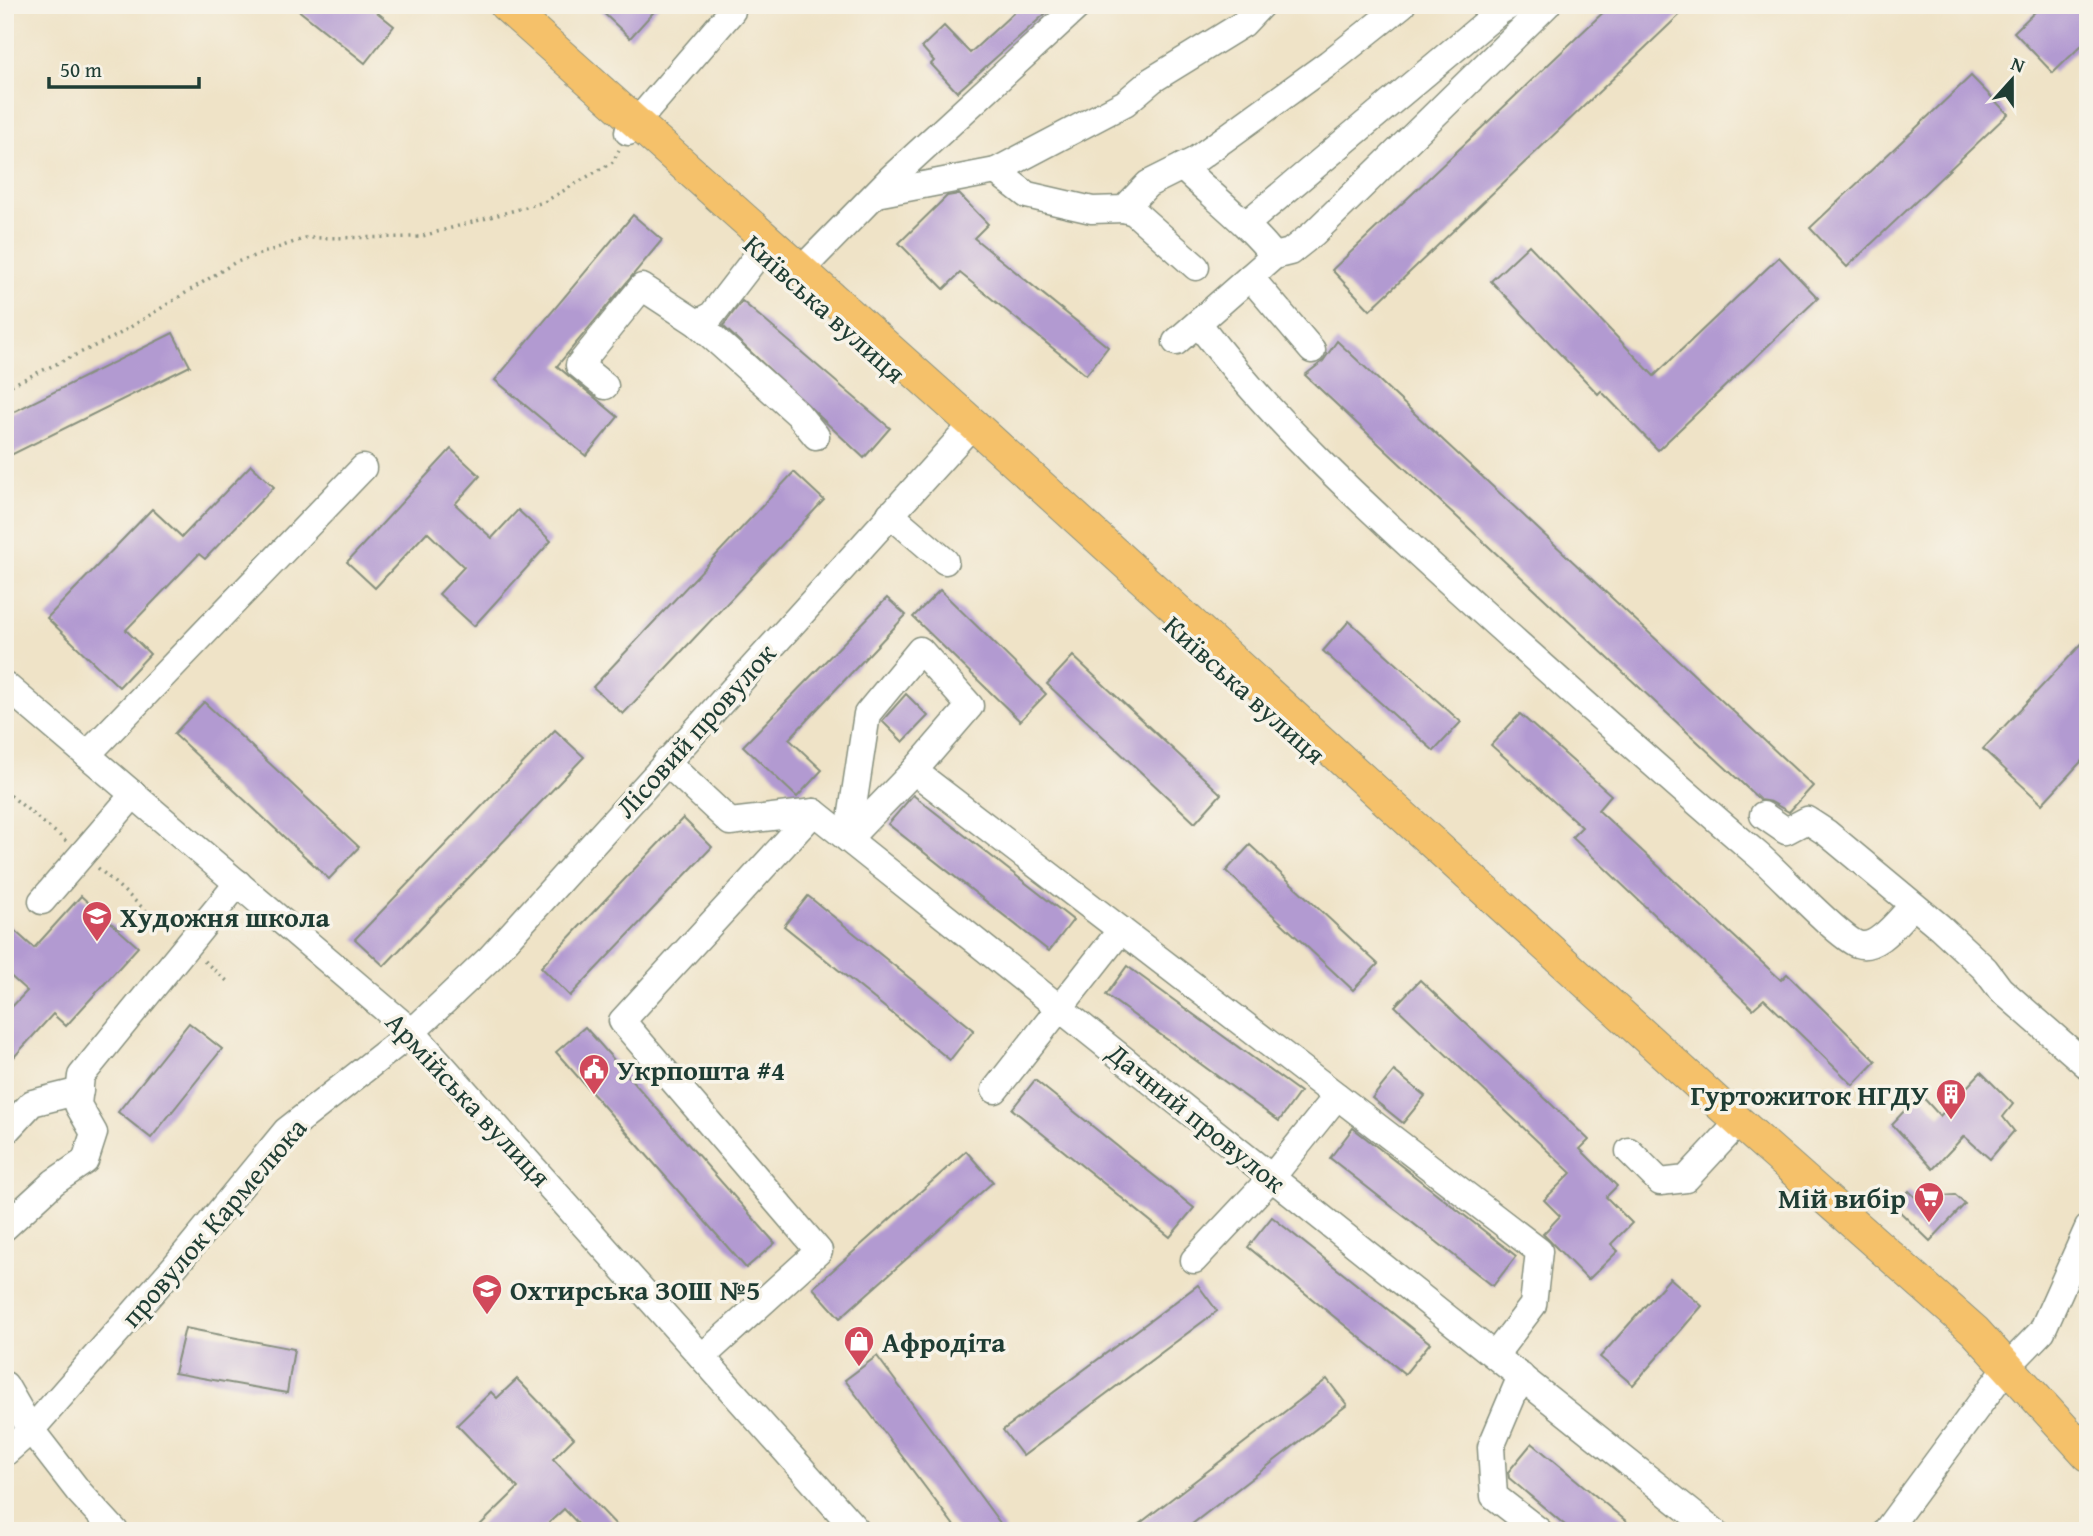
<svg xmlns="http://www.w3.org/2000/svg" width="2093" height="1536" font-family="'Gentium Book Plus',serif">
	<rect width="100%" height="100%" fill="#f7f3e8"/>
	<filter id="ink" filterUnits="userSpaceOnUse"><feTurbulence type="fractalNoise" baseFrequency=".0143" numOctaves="2"/><feDisplacementMap in="SourceGraphic" scale="14" xChannelSelector="R" yChannelSelector="G"/><feConvolveMatrix kernelMatrix="1 2 1 2 8 2 1 2 1" color-interpolation-filters="sRGB"/></filter>
	<filter id="wash" filterUnits="userSpaceOnUse"><feTurbulence type="fractalNoise" baseFrequency=".00686" numOctaves="4" result="noise"/><feDisplacementMap in="SourceGraphic" scale="28" xChannelSelector="R" yChannelSelector="G"/><feGaussianBlur stdDeviation="1.57" result="paint"/><feColorMatrix in="noise" values="0 0 0 0 0 0 0 0 0 0 0 0 0 0 0 0 0 1.4 0 .05"/><feComposite in="paint" operator="in"/></filter>
	<g filter="url(#wash)">
		<rect width="100%" height="100%" fill="#efe3c7"/>
		<g id="blocks">
			<!-- building -->
			<g fill="#b29ad1">
				<polygon points="292,5 368,5 394,26 365,63"/>
				<polygon points="595,5 660,5 630,38"/>
				<polygon points="1022,5 1055,5 957,92 931,64 934,61 922,47 944,26 970,53"/>
				<polygon points="1611,5 1690,5 1370,310 1332,270"/>
				<polygon points="2042,5 2088,5 2088,39 2053,73 2014,32"/>
				<polygon points="1971,76 2008,114 1847,267 1810,228"/>
				<polygon points="959,194 988,224 974,238 1108,347 1086,375 960,273 944,289 899,243 947,196"/>
				<polygon points="633,215 662,240 557,366 618,417 586,456 495,380"/>
				<polygon points="1529,245 1654,376 1779,257 1818,298 1658,450 1601,391 1598,394 1491,281"/>
				<polygon points="742,301 890,428 864,458 723,326"/>
				<polygon points="173,333 190,366 5,458 5,416"/>
				<polygon points="1337,341 1813,786 1789,812 1771,802 1760,800 1305,375 1323,361"/>
				<polygon points="451,449 480,476 455,504 472,520 492,538 518,510 551,541 474,626 439,594 464,567 427,532 375,588 347,562"/>
				<polygon points="251,465 274,487 205,559 199,554 126,630 150,654 119,687 47,618 152,509 182,537"/>
				<polygon points="794,472 824,500 623,714 593,687"/>
				<polygon points="940,590 1046,694 1020,721 913,617"/>
				<polygon points="887,598 906,615 789,739 822,770 797,797 743,746"/>
				<polygon points="1349,621 1461,722 1434,751 1323,651"/>
				<polygon points="2088,637 2088,754 2042,804 1983,749"/>
				<polygon points="1073,656 1221,794 1195,823 1047,684"/>
				<polygon points="906,694 928,716 903,742 882,721"/>
				<polygon points="204,702 359,847 329,879 174,734"/>
				<polygon points="1520,714 1611,795 1598,810 1781,980 1787,974 1876,1061 1853,1085 1764,999 1753,1009 1572,837 1582,827 1491,745"/>
				<polygon points="555,730 584,757 384,966 355,939"/>
				<polygon points="913,795 1073,920 1049,951 888,824"/>
				<polygon points="683,818 712,847 570,996 541,967"/>
				<polygon points="1250,845 1378,964 1353,990 1226,871"/>
				<polygon points="81,896 138,947 66,1026 53,1014 5,1067 5,1014 27,991 5,971 5,922 34,948"/>
				<polygon points="808,896 974,1030 950,1060 784,926"/>
				<polygon points="1127,966 1300,1092 1279,1121 1106,995"/>
				<polygon points="1420,980 1589,1140 1580,1149 1617,1186 1606,1197 1632,1223 1611,1244 1618,1251 1588,1280 1543,1234 1560,1216 1544,1200 1571,1173 1395,1006"/>
				<polygon points="189,1023 222,1049 151,1138 118,1112"/>
				<polygon points="585,1027 775,1243 746,1268 556,1052"/>
				<polygon points="1394,1071 1425,1096 1403,1123 1372,1098"/>
				<polygon points="1981,1072 2013,1104 2003,1117 2014,1131 1990,1159 1964,1136 1933,1169 1892,1124 1920,1094 1940,1116"/>
				<polygon points="1035,1080 1194,1208 1170,1237 1012,1109"/>
				<polygon points="1353,1128 1516,1256 1493,1286 1330,1158"/>
				<polygon points="966,1151 993,1182 840,1318 813,1288"/>
				<polygon points="1909,1191 1916,1198 1955,1195 1965,1204 1930,1241 1895,1207"/>
				<polygon points="1272,1217 1430,1343 1405,1374 1248,1247"/>
				<polygon points="1670,1278 1702,1306 1633,1385 1600,1357"/>
				<polygon points="1198,1285 1217,1311 1023,1456 1003,1430"/>
				<polygon points="185,1328 294,1349 287,1393 174,1373"/>
				<polygon points="877,1356 1006,1531 958,1531 845,1380"/>
				<polygon points="517,1379 574,1438 553,1459 622,1531 585,1531 564,1509 540,1531 474,1531 518,1488 457,1425 491,1392 497,1398"/>
				<polygon points="1327,1379 1347,1405 1183,1531 1130,1531"/>
				<polygon points="1532,1443 1638,1531 1572,1531 1509,1478 1508,1472"/>
			</g>
		</g>
	</g>
	<g filter="url(#ink)">
		<use href="#blocks" fill-opacity="0" stroke="#87907e" stroke-width="2"/>
		<g fill="none" stroke-linecap="round" stroke-linejoin="round">
			<!-- minor casing -->
			<g stroke="#87907e" stroke-width="29">
				<g id="minor">
					<polyline points="628,132 732,11 728,5"/>
					<polyline points="996,171 1027,195 1092,210 1124,209 1148,184 1194,161 1329,63 1402,5"/>
					<polyline points="876,194 996,171 1125,103 1152,80 1243,24 1261,5"/>
					<polyline points="1124,209 1134,212 1196,267"/>
					<polyline points="1246,224 1500,11 1511,5"/>
					<polyline points="1274,256 1290,252 1314,233 1547,5"/>
					<polyline points="801,270 891,178 1079,5"/>
					<polyline points="1250,277 1312,350"/>
					<polyline points="697,323 798,414 816,436"/>
					<path d="M1198 323C1277 428 1379 518 1476 606 1570 690 1663 774 1758 855 1780 874 1837 936 1857 944 1876 951 1896 923 1908 911"/>
					<path d="M1176 342 1274 256C1248 223 1213 197 1182 167"/>
					<polyline points="605,386 579,365 642,287 697,323 711,316 761,251"/>
					<polyline points="890,514 945,561"/>
					<polyline points="5,685 412,1032 857,1531"/>
					<polyline points="87,755 363,468"/>
					<polyline points="666,762 730,822 814,812 1714,1531"/>
					<polyline points="1763,815 1786,831 1807,820 1827,833 1940,927 1985,969 2000,989 2088,1066"/>
					<polyline points="848,839 914,771 1539,1251 1533,1305 1495,1355"/>
					<polyline points="848,839 867,714 920,650 970,706 914,771"/>
					<polyline points="42,901 134,794"/>
					<polyline points="995,1090 1121,930"/>
					<polyline points="5,1132 32,1103 80,1091"/>
					<polyline points="1629,1151 1660,1182 1686,1179 1739,1122"/>
					<polyline points="5,1227 54,1182 85,1161 94,1133 78,1105 81,1076 238,883"/>
					<polyline points="1194,1260 1272,1177 1337,1096"/>
					<polyline points="702,1357 819,1251 622,1021 814,812"/>
					<polyline points="1521,1376 1491,1447 1494,1496 1539,1531"/>
					<polyline points="5,1385 31,1430 79,1492 115,1531"/>
					<polyline points="5,1453 31,1430 175,1266 286,1131 412,1032 490,958 973,424"/>
					<polyline points="1886,1531 2007,1367 2042,1331 2088,1228"/>
				</g>
			</g>
			<!-- major casing -->
			<g stroke="#87907e" stroke-width="34">
				<polyline id="major" points="505,5 973,424 1739,1122 1975,1331 2088,1455"/>
			</g>
			<!-- path -->
			<g stroke="#87907e" stroke-width="3.5" stroke-dasharray="2 5" stroke-linecap="butt">
				<polyline points="5,388 116,336 234,263 306,238 419,237 544,202 613,162 619,150"/>
				<polyline points="5,791 66,841"/>
				<polyline points="98,868 171,933"/>
				<polyline points="204,961 227,981"/>
			</g>
			<!-- minor -->
			<use href="#minor" stroke="#fff" stroke-width="26"/>
			<!-- major -->
			<use href="#major" stroke="#f5c16b" stroke-width="32"/>
		</g>
	</g>
	<!-- icons -->
	<defs>
		<g id="school-pin" transform="scale(1.575)"><path d="M0 17L-7.5 6A9.5 9.5 0 1 1 7.5 6Z" fill="#d1495b" stroke="#f7f3e8"/><path d="M0-5L7-2L0 1L-7-2ZM-4 1L0 2.5L4 1V4Q0 6-4 4Z" fill="#fff"/></g>
		<g id="civic-pin" transform="scale(1.575)"><path d="M0 17L-7.5 6A9.5 9.5 0 1 1 7.5 6Z" fill="#d1495b" stroke="#f7f3e8"/><path d="M-.6-6.5H3V-4.5H.6V-3L4-1V1h2V6H-6V1h2V-1L-.6-3ZM-1.2 2.5V6h2.4V2.5Z" fill="#fff"/></g>
		<g id="building-pin" transform="scale(1.575)"><path d="M0 17L-7.5 6A9.5 9.5 0 1 1 7.5 6Z" fill="#d1495b" stroke="#f7f3e8"/><path d="M-4-6H4V6H1V3H-1V6H-4ZM-2.5-4.3h1.7v1.8h-1.7ZM.8-4.3h1.7v1.8H.8ZM-2.5-1h1.7V.8h-1.7ZM.8-1h1.7V.8H.8Z" fill="#fff"/></g>
		<g id="supermarket-pin" transform="scale(1.575)"><path d="M0 17L-7.5 6A9.5 9.5 0 1 1 7.5 6Z" fill="#d1495b" stroke="#f7f3e8"/><path d="M-6-5.5h2.5l.6 2H6L4.5 2H-2.5L-4.4-4H-6ZM-1.5 3.2a1.3 1.3 0 1 0 .1 0ZM3 3.2a1.3 1.3 0 1 0 .1 0Z" fill="#fff"/></g>
		<g id="shop-pin" transform="scale(1.575)"><path d="M0 17L-7.5 6A9.5 9.5 0 1 1 7.5 6Z" fill="#d1495b" stroke="#f7f3e8"/><path d="M-5-2.5h2.3a2.7 3.5 0 0 1 5.4 0H5L5.5 6h-11ZM-1.5-2.5h3a1.5 2.3 0 0 0-3 0Z" fill="#fff"/></g>
	</defs>
	<g fill-rule="evenodd">
		<use href="#school-pin" x="97" y="916"/>
		<use href="#civic-pin" x="594" y="1069"/>
		<use href="#building-pin" x="1951" y="1094"/>
		<use href="#supermarket-pin" x="1929" y="1197"/>
		<use href="#school-pin" x="487" y="1289"/>
		<use href="#shop-pin" x="859" y="1341"/>
	</g>
	<g text-anchor="middle" dominant-baseline="central" stroke-width="7" stroke-linejoin="round" paint-order="stroke">
		<!-- street labels -->
		<g font-size="28" fill="#1f3d34" stroke="#f7f3e8">
			<text transform="translate(825 308) rotate(42)">Київська вулиця</text>
			<text transform="translate(1245 689) rotate(42)">Київська вулиця</text>
			<text transform="translate(695 730) rotate(-48)">Лісовий провулок</text>
			<text transform="translate(469 1099) rotate(47)">Армійська вулиця</text>
			<text transform="translate(1197 1117) rotate(39)">Дачний провулок</text>
			<text transform="translate(213 1222) rotate(-49)">провулок Кармелюка</text>
		</g>
		<!-- poi labels -->
		<g font-size="28" font-weight="bold" fill="#1f3d34" stroke="#f7f3e8" text-anchor="start">
			<text x="120" y="916">Художня школа</text>
			<text x="617" y="1069">Укрпошта #4</text>
			<text x="1928" y="1094" text-anchor="end">Гуртожиток НГДУ</text>
			<text x="1906" y="1197" text-anchor="end">Мій вибір</text>
			<text x="510" y="1289">Охтирська ЗОШ №5</text>
			<text x="882" y="1341">Афродіта</text>
		</g>
	</g>
	<!-- margin -->
	<rect width="2093" height="1536" fill="none" stroke="#f7f3e8" stroke-width="28"/>
	<!-- north arrow -->
	<g transform="translate(2012 80) rotate(21)" stroke="#f7f3e8" stroke-width="5" paint-order="stroke">
	<path d="M0-5L12 26L0 18L-12 26Z" fill="#1f3d34"/>
	<text y="-10" font-size="19" font-weight="bold" text-anchor="middle" fill="#1f3d34">N</text>
	</g>
	<!-- scale -->
	<path d="M49 77v10h150v-10" fill="none" stroke="#1f3d34" stroke-width="3.5"/>
	<text x="60" y="77" font-size="21" fill="#1f3d34" stroke="#f7f3e8" stroke-width="5" paint-order="stroke">50 m</text>
</svg>
